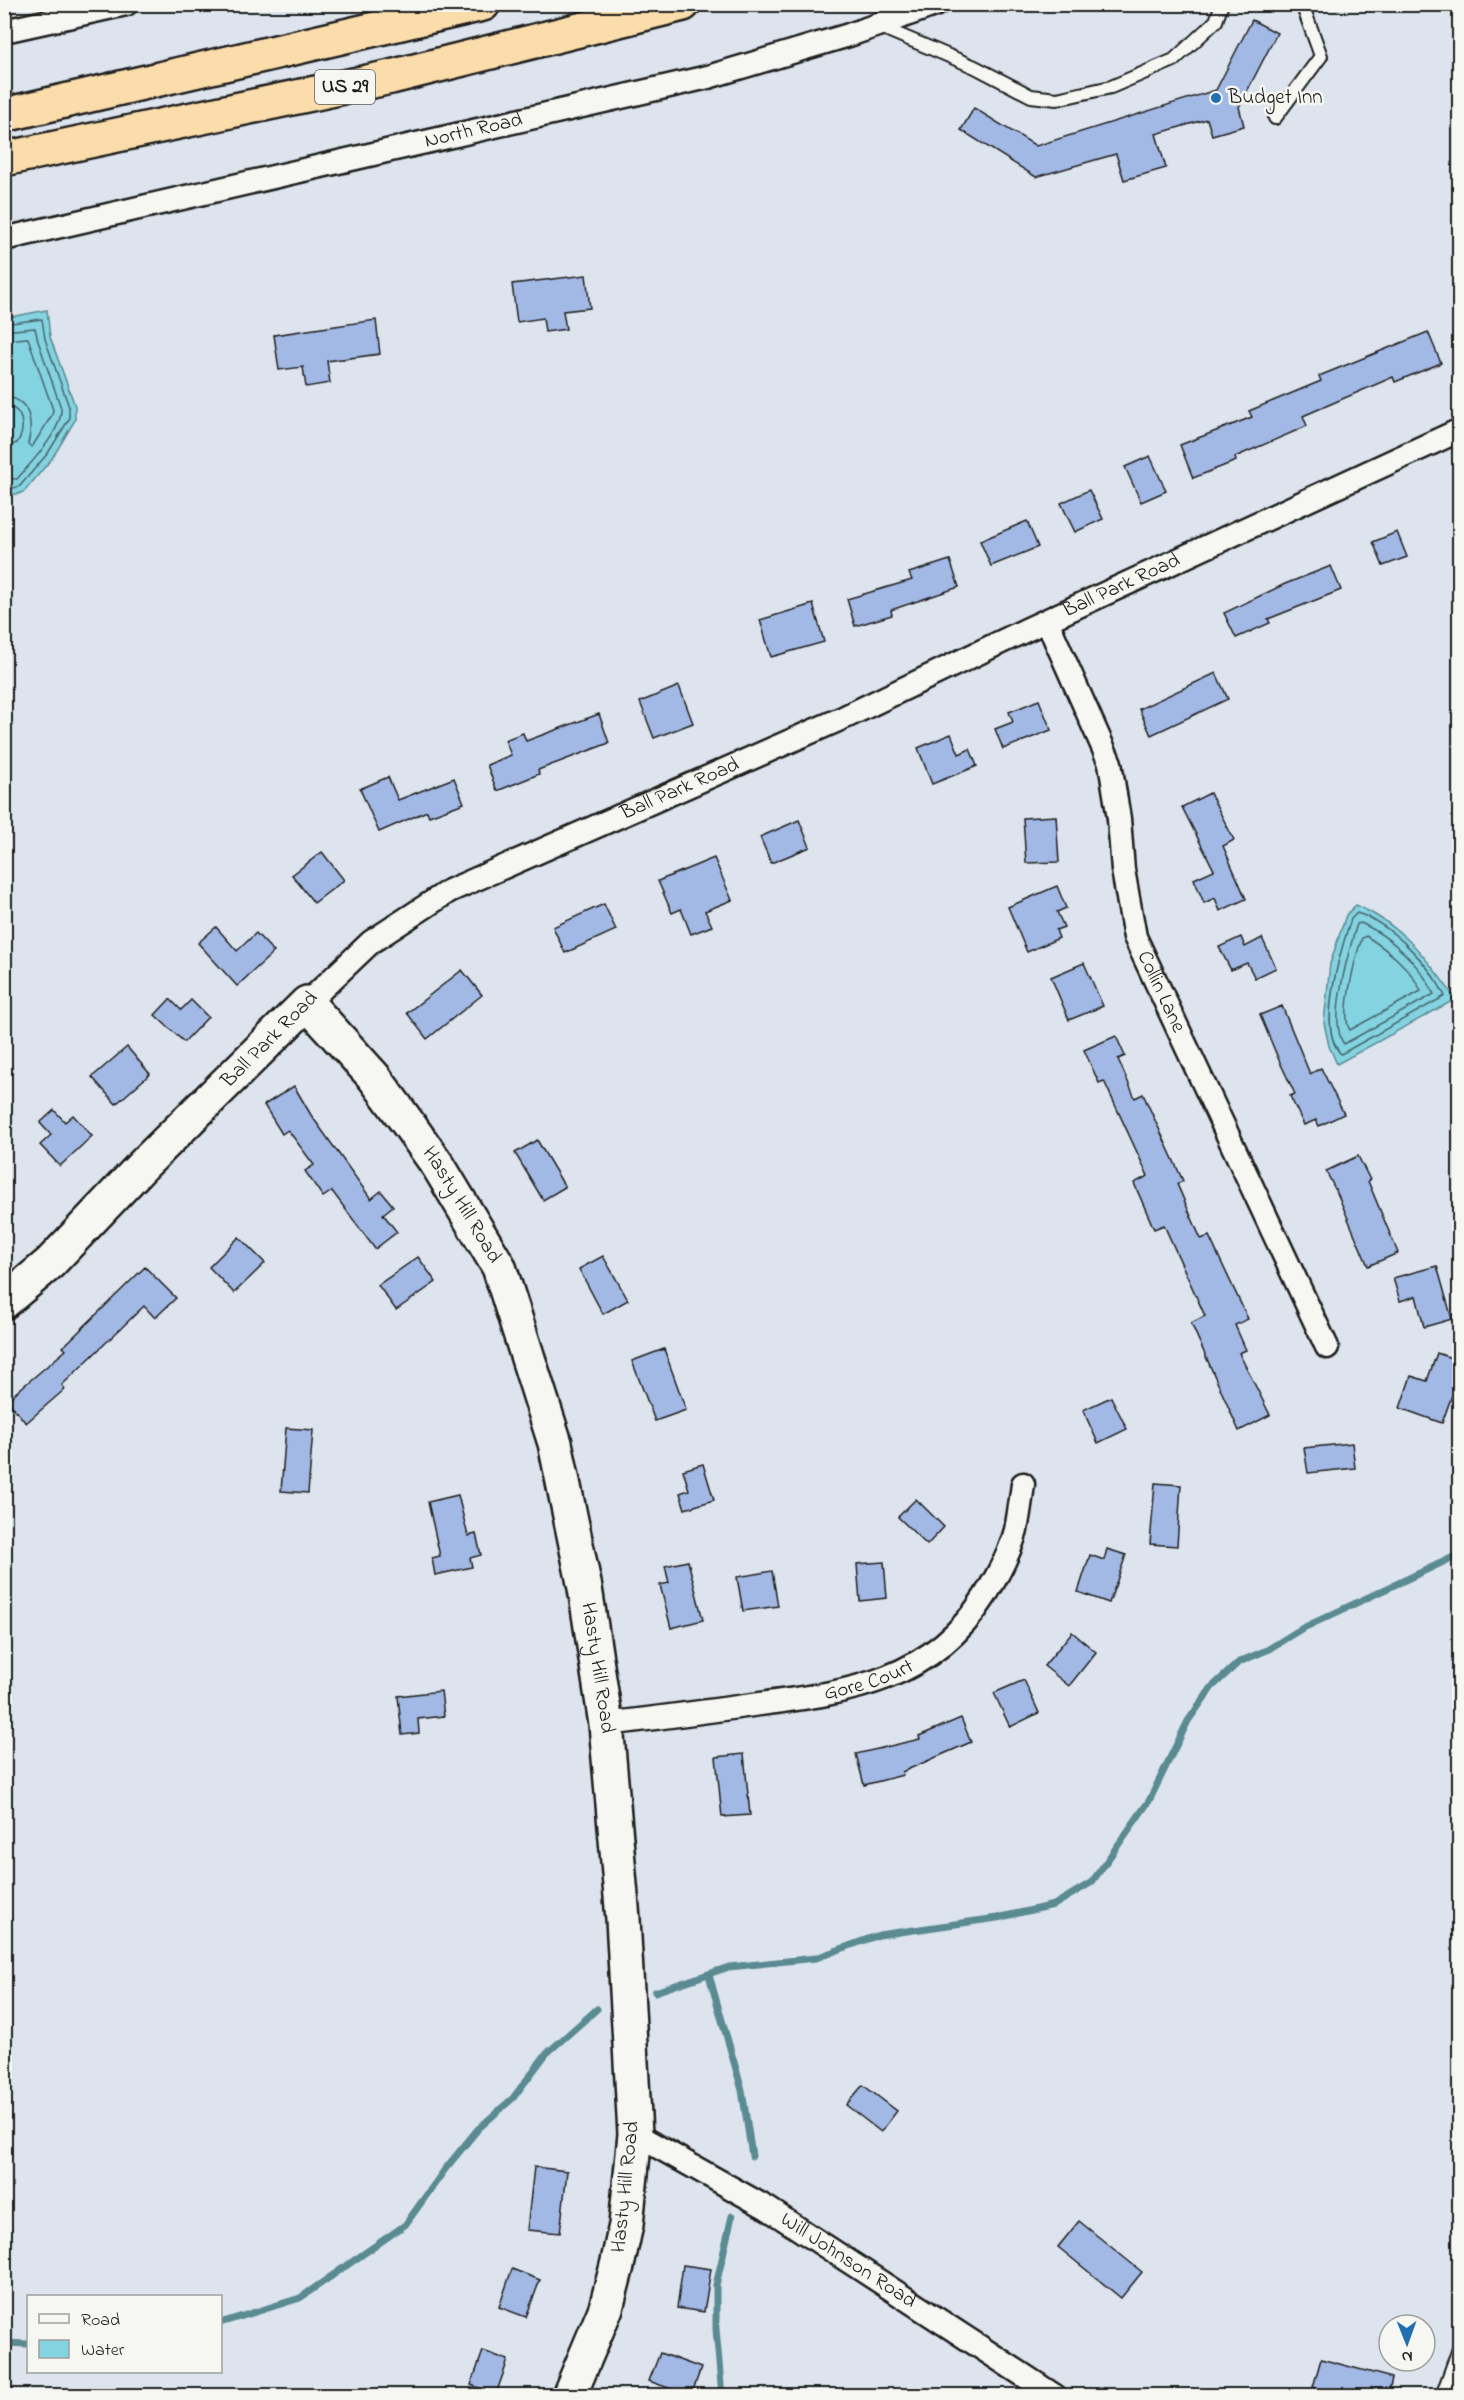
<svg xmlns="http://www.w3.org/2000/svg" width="1464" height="2400" font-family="'Indie Flower',sans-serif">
	<rect width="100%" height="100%" fill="#dde4ee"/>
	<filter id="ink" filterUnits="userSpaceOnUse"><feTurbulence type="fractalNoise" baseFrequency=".0167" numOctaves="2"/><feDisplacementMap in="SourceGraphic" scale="12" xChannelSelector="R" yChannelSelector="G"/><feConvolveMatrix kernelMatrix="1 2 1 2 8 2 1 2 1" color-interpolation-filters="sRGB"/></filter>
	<g filter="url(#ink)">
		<!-- water -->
		<g fill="#84d3e1" stroke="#5a8a92" stroke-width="1.5">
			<polygon points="47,310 50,337 75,406 75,420 53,457 25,491 19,494 8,494 4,488 5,446 9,429 4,397 5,318"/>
			<path d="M1356 905C1405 927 1425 957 1456 999L1337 1064 1329 1046 1324 1023 1330 964 1346 915Z"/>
		</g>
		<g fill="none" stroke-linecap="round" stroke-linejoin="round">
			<!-- shore -->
			<g stroke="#46656b" stroke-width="1.5">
				<polyline points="4,324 42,319 45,339 69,407 69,419 48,453 20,486 13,488 4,486"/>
				<path d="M4 331 35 328 38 341 61 408C63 430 31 463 17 479L4 478"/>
				<path d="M4 340 28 338 53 410 52 415 32 447 28 444C33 424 31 398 4 397"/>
				<path d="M4 406C24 407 26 430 17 443L4 448"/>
				<path d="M1357 913C1392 924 1429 964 1445 996L1341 1054C1316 1029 1341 949 1351 919Z"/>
				<path d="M1361 923C1390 936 1421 965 1434 994L1344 1044C1327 1022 1349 950 1357 924Z"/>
				<path d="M1366 936C1388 950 1410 967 1421 991L1350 1030C1340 1016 1356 955 1362 938Z"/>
			</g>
			<!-- stream -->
			<g stroke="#5a8a92" stroke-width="7">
				<polyline points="709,1975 742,2090 752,2156"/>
				<polyline points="655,1992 729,1967 816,1958 879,1935 997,1918 1054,1905 1092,1882 1149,1801 1188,1721 1212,1687 1239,1662 1267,1650 1301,1629 1460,1554"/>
				<polyline points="220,2323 300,2298 405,2225 446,2168 478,2129 513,2098 546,2054 597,2009"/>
				<polyline points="4,2343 28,2344"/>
				<polyline points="722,2396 716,2329 716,2285 732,2216"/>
			</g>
		</g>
		<!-- building -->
		<g fill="#a2b9e6" stroke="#1c1c1c" stroke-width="1.5">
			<polygon points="1252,20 1277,33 1239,107 1244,126 1212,135 1207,119 1156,134 1166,168 1124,180 1116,154 1036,177 961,130 974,108 1036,146 1216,90"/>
			<polygon points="586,275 590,308 563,311 566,329 545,332 543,318 517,322 512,284"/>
			<polygon points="376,320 380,354 327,361 330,383 306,387 303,367 279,370 274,335"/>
			<polygon points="1428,332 1441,363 1395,382 1393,377 1303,416 1307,426 1235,457 1236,461 1193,478 1180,445 1252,417 1249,411 1321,381 1319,376"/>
			<polygon points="1150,456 1166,491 1141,502 1125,467"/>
			<polygon points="1089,490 1103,519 1075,532 1061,503"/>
			<polygon points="1027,521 1038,547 991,566 980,541"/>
			<polygon points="1397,532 1407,557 1383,566 1373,542"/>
			<polygon points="950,560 959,587 891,610 892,615 855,626 847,599 912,580 909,573"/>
			<polygon points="1331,566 1341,590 1268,619 1270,623 1236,638 1224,613 1285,584"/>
			<polygon points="813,604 824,642 771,657 760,620"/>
			<polygon points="1216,673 1228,699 1151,735 1139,709"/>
			<polygon points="679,686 693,723 654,738 640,702"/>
			<polygon points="1039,700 1051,730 1003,749 995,729 1013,722 1009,712"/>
			<polygon points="599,714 609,743 538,770 539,774 497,791 487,765 511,755 505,740 523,733 526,741"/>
			<polygon points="951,734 959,754 970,749 977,766 932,784 918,748"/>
			<polygon points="388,777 398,800 454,778 464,803 429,816 427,811 379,832 360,789"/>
			<polygon points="1210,793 1234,840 1223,846 1246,899 1220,911 1215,898 1204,903 1194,879 1214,870 1182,807"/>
			<polygon points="1056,816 1059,862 1026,863 1023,818"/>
			<polygon points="799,820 810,847 771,863 760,837"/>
			<polygon points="322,852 344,880 314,903 292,875"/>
			<polygon points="714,858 732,900 705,911 712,926 691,934 681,909 672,913 658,881"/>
			<polygon points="1057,886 1066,908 1057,912 1064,927 1056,930 1059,938 1027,952 1008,907"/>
			<polygon points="604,904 616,930 565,953 553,927"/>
			<polygon points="216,927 237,951 256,933 274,952 237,986 198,943"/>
			<polygon points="1241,937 1245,947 1262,938 1276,968 1255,978 1247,963 1231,970 1219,947"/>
			<polygon points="1084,963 1103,1006 1069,1020 1051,977"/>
			<polygon points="462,970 482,995 427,1039 407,1013"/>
			<polygon points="170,999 181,1010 191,1000 208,1017 184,1042 155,1015"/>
			<polygon points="1282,1006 1310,1074 1321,1068 1344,1114 1319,1126 1316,1120 1304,1125 1290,1096 1295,1094 1278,1058 1260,1015"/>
			<polygon points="1116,1036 1125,1056 1118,1059 1135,1098 1143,1094 1183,1181 1177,1184 1201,1239 1209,1236 1248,1319 1235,1325 1246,1350 1239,1353 1270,1415 1239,1431 1191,1323 1205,1316 1164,1225 1154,1229 1134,1183 1148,1176 1104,1081 1099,1083 1084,1050"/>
			<polygon points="127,1047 150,1074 116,1104 92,1077"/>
			<polygon points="294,1086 311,1115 371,1199 381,1191 393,1206 383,1214 397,1232 375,1249 332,1191 323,1197 305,1171 314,1165 288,1130 282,1134 264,1105"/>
			<polygon points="54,1110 65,1122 73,1115 92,1136 60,1166 40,1145 51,1135 40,1123"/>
			<polygon points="537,1140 565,1187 543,1200 515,1153"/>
			<polygon points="1358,1156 1370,1180 1368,1181 1398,1253 1368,1266 1338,1195 1326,1171"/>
			<polygon points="239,1237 265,1263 234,1293 209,1267"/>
			<polygon points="603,1256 628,1300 603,1314 579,1269"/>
			<polygon points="418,1257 436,1282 396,1310 378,1285"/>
			<polygon points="1437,1266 1452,1319 1424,1327 1416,1296 1400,1301 1393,1278"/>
			<polygon points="145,1267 176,1298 155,1318 144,1306 62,1385 65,1389 26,1423 7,1400 66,1350 63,1347"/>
			<polygon points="664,1349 686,1410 655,1421 632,1361"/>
			<polygon points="1437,1353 1460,1361 1460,1373 1442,1423 1400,1408 1411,1376 1427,1381"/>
			<polygon points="1111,1397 1127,1429 1098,1443 1083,1410"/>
			<polygon points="286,1428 313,1430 308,1493 281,1491"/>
			<polygon points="1352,1443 1355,1468 1308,1473 1304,1448"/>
			<polygon points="703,1464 714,1500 685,1509 680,1493 689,1490 683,1470"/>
			<polygon points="1155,1483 1181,1485 1177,1546 1150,1544"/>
			<polygon points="458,1495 468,1536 476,1534 481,1555 470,1558 472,1567 435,1575 432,1558 440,1556 428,1502"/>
			<polygon points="916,1499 944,1527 927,1545 898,1517"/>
			<polygon points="1107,1549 1126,1555 1109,1603 1078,1592 1090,1555 1104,1560"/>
			<polygon points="688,1561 703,1620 671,1628 660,1585 669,1583 665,1566"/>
			<polygon points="884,1562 887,1598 860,1601 857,1564"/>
			<polygon points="772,1571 778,1606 743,1611 737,1577"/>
			<polygon points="1072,1632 1096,1652 1069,1686 1044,1666"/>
			<polygon points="1024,1680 1039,1713 1010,1727 994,1693"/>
			<polygon points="441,1691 444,1716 418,1719 419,1733 402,1735 398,1696"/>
			<polygon points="961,1718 971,1742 902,1772 903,1775 864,1785 856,1754 920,1739 919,1736"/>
			<polygon points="744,1754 750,1815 722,1817 716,1757"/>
			<polygon points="863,2085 897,2111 881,2132 846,2105"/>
			<polygon points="534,2167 567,2171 560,2233 527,2230"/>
			<polygon points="1079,2221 1142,2272 1121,2298 1058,2247"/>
			<polygon points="683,2265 711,2269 704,2312 677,2308"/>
			<polygon points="512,2269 540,2280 526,2317 499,2307"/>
			<polygon points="483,2351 508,2360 496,2394 471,2385"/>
			<polygon points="660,2353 701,2368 691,2396 649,2381"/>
			<polygon points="1321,2359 1392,2378 1388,2396 1345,2396 1313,2387"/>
		</g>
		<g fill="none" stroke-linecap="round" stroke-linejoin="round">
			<!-- lane casing -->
			<g stroke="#1c1c1c" stroke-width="16">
				<g id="lane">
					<polyline points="878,26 975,67 1031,96 1057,99 1111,87 1174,60 1216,21 1222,4"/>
					<polyline points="1275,118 1321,56 1302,4"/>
					<polyline points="1442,2396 1460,2346"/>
				</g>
			</g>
			<!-- street casing -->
			<g stroke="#1c1c1c" stroke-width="27">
				<g id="street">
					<polyline points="4,31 126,4"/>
					<path id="s1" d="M4 239 708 77 849 35 937 4"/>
					<path id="s2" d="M1047 621 1110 763 1119 819 1123 870 1135 937 1327 1347"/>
					<path id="s3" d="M307 1003 371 942 449 891 845 717 1026 630 1460 430"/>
					<path id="s4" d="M606 1724C658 1718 709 1711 760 1704 852 1692 932 1680 985 1596 998 1575 1010 1553 1016 1530 1019 1515 1021 1499 1023 1484"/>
					<path id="s5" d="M635 2134 767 2208 1055 2396"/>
				</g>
			</g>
			<!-- secondary casing -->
			<g stroke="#1c1c1c" stroke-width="38">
				<g id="secondary">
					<path id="s6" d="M4 1302 50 1263 142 1166 307 1003 374 1077 407 1122 439 1167 499 1267 555 1443 585 1588 606 1724 623 1919 635 2134 626 2225 617 2266 606 2308 569 2396"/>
				</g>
			</g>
			<!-- highway casing -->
			<g stroke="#1c1c1c" stroke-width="38">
				<g id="highway">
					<polyline points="4,115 483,4"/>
					<polyline points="4,159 391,77 683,4"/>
				</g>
			</g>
			<!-- lane -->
			<use href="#lane" stroke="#f6f6f2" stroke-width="12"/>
			<!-- street -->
			<use href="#street" stroke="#f6f6f2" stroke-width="22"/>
			<!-- secondary -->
			<use href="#secondary" stroke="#f6f6f2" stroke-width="33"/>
			<!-- highway -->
			<use href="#highway" stroke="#fbddab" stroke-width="33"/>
		</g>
	</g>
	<!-- markers -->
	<circle fill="#1f6fb2" stroke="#f6f6f2" stroke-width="2" cx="1216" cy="98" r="6"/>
	<g text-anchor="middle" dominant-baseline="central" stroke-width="5" stroke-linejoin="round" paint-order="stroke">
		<!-- shield labels -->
		<rect fill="#f6f6f2" stroke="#5d5d5c" stroke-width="1.5" x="315" y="70" width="60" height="34" rx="4.5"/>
		<g font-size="20" font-weight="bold" fill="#1c1c1c">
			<text x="345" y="87">US 29</text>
		</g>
		<!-- poi labels -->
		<g font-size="21" fill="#1c1c1c" stroke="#f6f6f2" text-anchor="start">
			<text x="1228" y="98">Budget Inn</text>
		</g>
		<!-- street labels -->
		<g font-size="21" fill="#1c1c1c" stroke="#f6f6f2">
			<text stroke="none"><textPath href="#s1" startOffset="482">North Road</textPath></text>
			<text stroke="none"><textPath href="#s3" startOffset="920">Ball Park Road</textPath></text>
			<text stroke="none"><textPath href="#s3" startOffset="434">Ball Park Road</textPath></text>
			<text stroke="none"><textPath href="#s2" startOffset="392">Collin Lane</textPath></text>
			<text transform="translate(270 1040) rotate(-45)">Ball Park Road</text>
			<text stroke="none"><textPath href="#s6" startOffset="681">Hasty Hill Road</textPath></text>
			<text stroke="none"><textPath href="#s6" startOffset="1167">Hasty Hill Road</textPath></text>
			<text stroke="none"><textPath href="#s4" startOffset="267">Gore Court</textPath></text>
			<text transform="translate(626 2187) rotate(-84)">Hasty Hill Road</text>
			<text stroke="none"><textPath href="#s5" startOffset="248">Will Johnson Road</textPath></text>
		</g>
	</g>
	<!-- margin -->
	<rect width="1464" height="2400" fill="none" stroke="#f6f6f2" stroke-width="24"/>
	<rect x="12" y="12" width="1440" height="2376" fill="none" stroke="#1c1c1c" stroke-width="2" filter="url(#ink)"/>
	<!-- legend -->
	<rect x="27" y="2295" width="195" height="78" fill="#f6f6f2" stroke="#9f9f9c" stroke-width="1.5"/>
	<rect x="39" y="2314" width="30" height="9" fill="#f6f6f2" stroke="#9f9f9c" stroke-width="1.5"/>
	<text x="81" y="2325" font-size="18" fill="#1c1c1c">Road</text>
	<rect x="39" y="2340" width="30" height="18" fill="#84d3e1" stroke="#9f9f9c" stroke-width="1.5"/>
	<text x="81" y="2355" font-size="18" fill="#1c1c1c">Water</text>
	<!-- north arrow -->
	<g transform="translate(1407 2343) rotate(179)"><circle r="28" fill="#f6f6f2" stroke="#9f9f9c" stroke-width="1.5"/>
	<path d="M0-4.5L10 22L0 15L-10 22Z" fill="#1f6fb2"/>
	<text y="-9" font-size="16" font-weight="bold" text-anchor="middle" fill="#1c1c1c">N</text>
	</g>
</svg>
